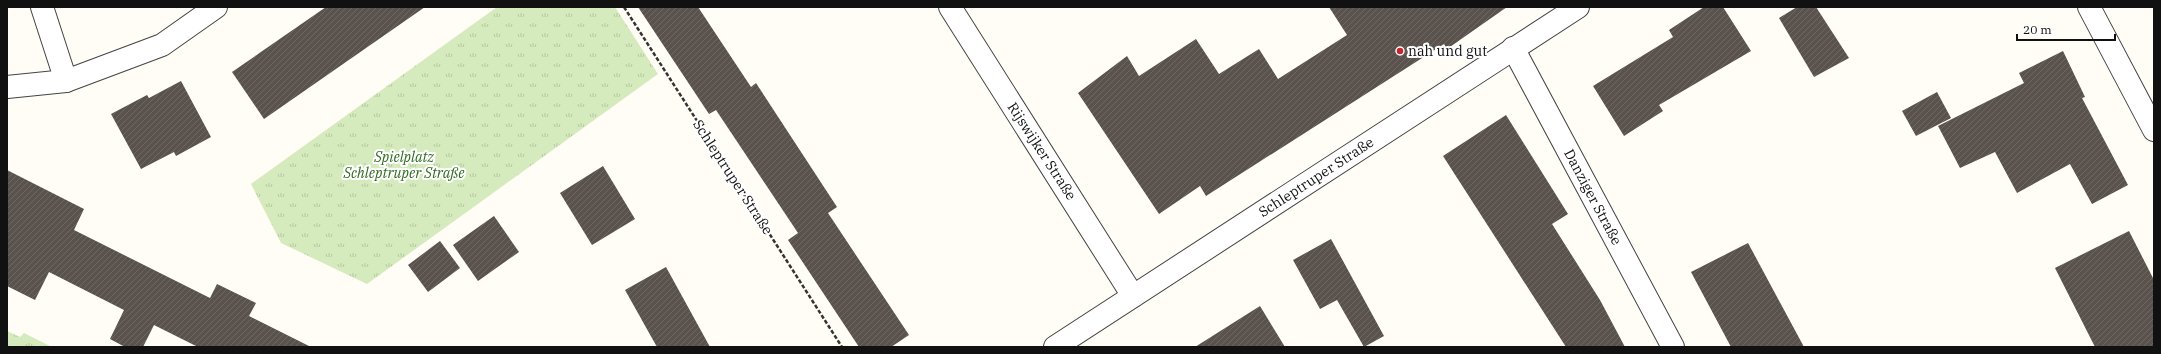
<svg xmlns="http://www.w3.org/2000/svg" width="2161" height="354" font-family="'IBM Plex Serif',serif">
	<defs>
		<pattern id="park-tufts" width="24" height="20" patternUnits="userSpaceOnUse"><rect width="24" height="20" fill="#d5ebbd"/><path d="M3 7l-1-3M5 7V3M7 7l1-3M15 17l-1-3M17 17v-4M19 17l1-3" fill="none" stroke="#b6c8a1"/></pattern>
		<pattern id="building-hatch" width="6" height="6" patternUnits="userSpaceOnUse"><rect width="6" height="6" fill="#5a524d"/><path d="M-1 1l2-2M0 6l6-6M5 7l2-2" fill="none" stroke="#6d6662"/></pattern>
	</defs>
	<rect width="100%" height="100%" fill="#fffdf5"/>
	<!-- park -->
	<g fill="url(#park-tufts)">
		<polygon points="497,7 615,7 658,74 367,284 281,243 251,184"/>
		<polygon points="7,331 20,337 24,333 52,347 7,347"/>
	</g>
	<!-- building -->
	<g fill="url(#building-hatch)">
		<polygon points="326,7 425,7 264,119 232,72"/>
		<polygon points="638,7 698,7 751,87 756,83 837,207 828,213 909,335 891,347 859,347 788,240 798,233 716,110 709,114"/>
		<polygon points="1329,7 1507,7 1447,49 1444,44 1206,196 1200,186 1159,214 1078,93 1127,56 1139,76 1196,39 1219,74 1259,49 1278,79 1347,35"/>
		<polygon points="1704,7 1723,7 1751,51 1659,105 1663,111 1624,136 1593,86 1673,37 1669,30"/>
		<polygon points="1797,7 1816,7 1849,58 1814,77 1779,18"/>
		<polygon points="2063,51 2085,97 2082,98 2128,185 2092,204 2070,164 2017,193 1995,152 1960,168 1938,126 2024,83 2019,73"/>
		<polygon points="181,81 211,137 176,156 174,152 141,169 111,114 147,95 149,98"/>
		<polygon points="1937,92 1951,118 1916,136 1902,111"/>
		<polygon points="1506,115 1568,214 1552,224 1600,300 1625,347 1566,347 1443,156"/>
		<polygon points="603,166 635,219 592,245 560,193"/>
		<polygon points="7,170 84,209 74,230 210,298 217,284 256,303 249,316 311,347 198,347 154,325 143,347 125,347 110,339 124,310 49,272 35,300 7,286"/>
		<polygon points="494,216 519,252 478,281 453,245"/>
		<polygon points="2129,231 2154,280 2154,347 2095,347 2055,268"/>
		<polygon points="1331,239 1384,336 1364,347 1337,300 1320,309 1293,260"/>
		<polygon points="440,241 460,268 428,292 408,265"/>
		<polygon points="1748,243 1804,347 1731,347 1691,272"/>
		<polygon points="666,267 710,347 657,347 625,290"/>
		<polygon points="1260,306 1285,347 1195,347"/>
	</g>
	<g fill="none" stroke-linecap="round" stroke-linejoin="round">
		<!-- minor casing -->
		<g stroke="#444" stroke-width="24">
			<g id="minor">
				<polyline points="42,7 66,81"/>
				<polyline points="950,7 1133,296"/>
				<polyline points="2089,7 2154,130"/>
				<polyline points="1513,48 1673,347"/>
				<polyline points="7,87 66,81 162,45 216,7"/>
				<polyline points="1055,347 1578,7"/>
			</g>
		</g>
		<!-- path -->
		<polyline stroke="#333" stroke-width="2.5" stroke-dasharray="4 2" stroke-linecap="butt" points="624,7 842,347"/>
		<!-- minor -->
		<use href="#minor" stroke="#fff" stroke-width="22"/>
	</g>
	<!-- markers -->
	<circle fill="#c4262e" stroke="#fff" stroke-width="1.5" cx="1400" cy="51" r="4"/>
	<g text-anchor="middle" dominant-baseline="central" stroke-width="4" stroke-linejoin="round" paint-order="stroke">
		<!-- poi labels -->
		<g font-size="14" fill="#111" stroke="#fff" text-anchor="start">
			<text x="1408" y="51">nah und gut</text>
		</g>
		<!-- street labels -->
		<g font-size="14" fill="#111" stroke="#fff">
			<text transform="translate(1042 151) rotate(57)">Rijswijker Straße</text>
			<text transform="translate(733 177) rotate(57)">Schleptruper Straße</text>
			<text transform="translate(1316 177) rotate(-33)">Schleptruper Straße</text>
			<text transform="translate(1593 197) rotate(62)">Danziger Straße</text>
		</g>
		<!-- park labels -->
		<g font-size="14" font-style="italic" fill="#2f6b1f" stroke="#fff">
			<text x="404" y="157">Spielplatz<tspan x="404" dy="16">Schleptruper Straße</tspan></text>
		</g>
	</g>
	<!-- border -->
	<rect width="2161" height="354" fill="none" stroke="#111111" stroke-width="16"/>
	<!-- scale -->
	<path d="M2017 34v6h98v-6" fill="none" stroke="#111111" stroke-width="2"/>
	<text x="2023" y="34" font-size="12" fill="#111111" stroke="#ffffff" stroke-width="3" paint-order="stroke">20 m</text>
</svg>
